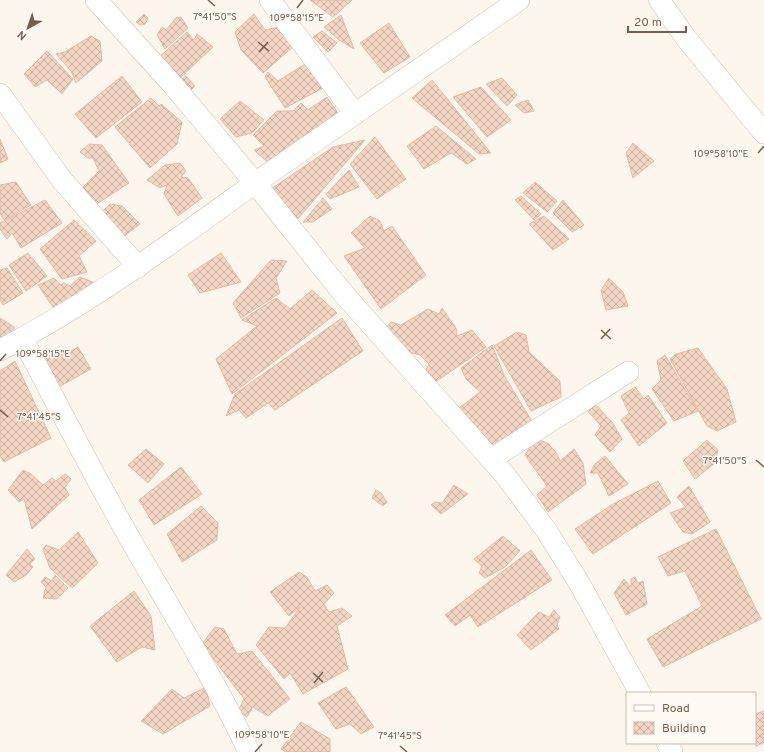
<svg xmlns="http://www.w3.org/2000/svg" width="764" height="752" font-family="Overpass,sans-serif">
	<defs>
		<pattern id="building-cross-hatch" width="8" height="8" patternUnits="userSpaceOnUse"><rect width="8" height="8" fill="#f3d5c3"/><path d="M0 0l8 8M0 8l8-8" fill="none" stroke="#cab0a1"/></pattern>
	</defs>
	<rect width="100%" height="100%" fill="#fdf6ec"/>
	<!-- building -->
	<g fill="url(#building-cross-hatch)" stroke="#e6bba3">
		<polygon points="310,0 352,0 333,17"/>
		<polygon points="144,14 148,18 145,24 140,25 136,22"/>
		<polygon points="254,14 265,30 283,26 295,45 263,73 241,50 235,32"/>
		<polygon points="341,15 354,49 339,40 324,27"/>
		<polygon points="181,17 188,28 165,49 157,35 162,27 166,30 176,18"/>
		<polygon points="389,23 410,57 384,73 360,43"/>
		<polygon points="322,31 337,43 328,52 313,37"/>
		<polygon points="187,32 194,40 197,34 213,47 179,79 157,59"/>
		<polygon points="91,36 100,41 102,61 76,83 71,71 56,54 65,52"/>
		<polygon points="47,51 73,79 62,94 47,80 35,87 24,74"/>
		<polygon points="305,64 323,88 285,108 265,77 268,72 278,81"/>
		<polygon points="122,76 142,102 96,138 75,114"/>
		<polygon points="186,76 195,86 186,95 175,84"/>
		<polygon points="502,78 517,95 507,106 486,84"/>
		<polygon points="432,80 491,153 479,154 412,98"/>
		<polygon points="481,87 511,120 487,137 453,97"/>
		<polygon points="327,97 342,119 275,169 254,150 264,146 253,135 277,111 293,111 301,103 308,110"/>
		<polygon points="151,98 159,106 161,104 182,122 177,144 150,168 115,127"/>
		<polygon points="528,100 534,111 524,113 515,105"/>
		<polygon points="240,101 264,120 252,133 236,137 220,119"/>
		<polygon points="436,126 476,159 467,164 451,153 424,169 407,146"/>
		<polygon points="375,137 406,179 377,199 350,164"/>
		<polygon points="0,139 8,159 0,163"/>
		<polygon points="365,140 296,221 268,191 333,147"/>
		<polygon points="633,143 654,161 633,178 626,153"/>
		<polygon points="89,144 102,145 129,183 92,207 78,192 99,171 93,158 88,158 80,152"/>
		<polygon points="180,163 186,171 181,177 188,178 202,198 178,216 164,194 167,185 160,188 147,180 165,165"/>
		<polygon points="349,170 359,187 330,199 326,194"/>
		<polygon points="16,182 31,205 4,220 0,214 0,185"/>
		<polygon points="535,182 557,201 547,212 523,193"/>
		<polygon points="521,196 541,214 534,220 515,200"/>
		<polygon points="323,198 332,209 313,222 303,222"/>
		<polygon points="45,200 62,223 21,248 12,233 7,239 0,229 0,223"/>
		<polygon points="563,200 584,225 572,232 553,213"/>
		<polygon points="110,204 122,206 140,224 118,241 97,217"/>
		<polygon points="370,216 380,221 384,231 392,226 426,275 381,309 344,256 365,248 351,233"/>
		<polygon points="544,216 569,239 553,250 529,224"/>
		<polygon points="74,220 96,241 79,256 87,272 62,279 40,249"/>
		<polygon points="28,253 47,276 26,291 9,265"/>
		<polygon points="221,253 241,282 200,293 188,275"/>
		<polygon points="271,260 287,261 276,278 280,293 241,318 233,303"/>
		<polygon points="7,268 23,293 3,305 0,299 0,270"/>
		<polygon points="80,277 93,282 57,313 38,285 54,278 61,285 64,283 70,286"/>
		<polygon points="609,278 623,292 628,306 606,310 601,290"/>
		<polygon points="312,290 337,313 232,394 216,359 257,326 242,320 276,298 290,309"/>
		<polygon points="442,308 456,328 457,336 472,330 486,347 431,385 423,375 429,364 420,355 404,351 385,329 391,322 401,325 428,309 439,314"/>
		<polygon points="0,318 14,327 14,341 0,348"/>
		<polygon points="342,318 363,351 275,410 268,403 246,418 239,410 226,416 235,394"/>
		<polygon points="517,332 526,335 529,352 560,381 561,397 531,411 494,346"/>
		<polygon points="492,345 505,377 536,428 493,452 455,411 480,392 466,379 461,368"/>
		<polygon points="78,347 91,369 53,390 36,359 54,349 65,354"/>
		<polygon points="698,348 727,389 736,422 717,431 707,426 670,359 676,354"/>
		<polygon points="665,355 698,411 674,421 652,389 661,380 657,361"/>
		<polygon points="15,361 51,438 4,462 0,456 0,371"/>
		<polygon points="635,387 644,399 648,395 667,423 639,446 621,420 629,413 621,396"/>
		<polygon points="594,403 612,422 622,439 610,452 595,435 601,426 587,410"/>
		<polygon points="535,438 549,444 557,454 560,461 574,449 583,463 586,484 548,512 537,495 547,486 525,455"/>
		<polygon points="707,440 718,450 715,463 695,479 683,461"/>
		<polygon points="146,449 164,464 148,483 128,465"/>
		<polygon points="605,456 628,484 609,496 598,473 590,473 595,464"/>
		<polygon points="181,467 202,494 154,525 139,500"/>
		<polygon points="23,470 31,474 43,485 52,478 56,481 65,474 71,479 65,487 69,495 32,529 24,499 19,502 8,490"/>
		<polygon points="658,481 671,503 593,554 575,529 613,504"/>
		<polygon points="454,485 468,494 441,514 431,505 435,502 442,503"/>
		<polygon points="689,486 710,522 692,534 683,532 670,513 686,507 677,497"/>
		<polygon points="376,490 381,493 387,502 383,506 372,498"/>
		<polygon points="201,506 218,523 217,540 182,562 167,534"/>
		<polygon points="716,529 761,619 663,667 647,639 702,606 685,571 668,576 658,557"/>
		<polygon points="78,532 98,563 72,588 50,568 43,549 46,545 59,550"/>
		<polygon points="503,536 520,551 505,567 485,578 479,573 482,566 474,559"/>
		<polygon points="27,549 35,559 30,564 33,567 26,575 14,582 6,575"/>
		<polygon points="531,550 552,580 478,627 470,615 455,626 445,615"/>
		<polygon points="299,572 307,577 315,591 327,585 334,593 324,604 329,612 342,608 352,616 337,626 348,669 303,694 290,673 284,679 256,645 269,627 285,628 300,607 289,616 270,592"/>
		<polygon points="55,575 68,588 57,599 43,598 46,587 41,582 45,577 52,581"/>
		<polygon points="635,577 638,583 643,581 647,604 626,615 614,593 624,579 631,587 631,579"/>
		<polygon points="134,591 151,616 155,650 142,647 117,662 90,626"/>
		<polygon points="554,610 560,617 557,625 559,629 531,650 517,635 539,612 549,617"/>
		<polygon points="215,627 224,629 237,654 252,651 290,699 267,716 253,707 247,717 238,711 244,699 202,644"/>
		<polygon points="206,687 210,706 163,734 141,721 172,689 184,698"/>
		<polygon points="346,687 374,727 361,734 350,724 336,729 318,703"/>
		<polygon points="764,711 764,743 756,746 755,714"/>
		<polygon points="301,722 330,739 330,752 286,752 281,749"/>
	</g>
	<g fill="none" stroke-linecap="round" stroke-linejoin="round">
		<!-- minor casing -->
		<g stroke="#d1beb0" stroke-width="22">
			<g id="minor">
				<polyline points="96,0 173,85 255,183 519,0"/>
				<polyline points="270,0 355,114"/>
				<polyline points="659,0 686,38 764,133"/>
				<polyline points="0,94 62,180 138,267"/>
				<path d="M22 338C53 396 83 455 115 512 159 592 210 669 249 752"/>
				<path d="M0 350C90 303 172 243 255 183L342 292 505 475 546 530 578 581 640 693"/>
				<polyline points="491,459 628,372"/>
				<polyline points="667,743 672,752"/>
			</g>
		</g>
		<!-- minor -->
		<use href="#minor" stroke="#fff" stroke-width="21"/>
	</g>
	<!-- ticks -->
	<path fill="none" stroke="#7a5c4d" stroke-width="1.5" d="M208 0 215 6M297 8 303 0M258 42 269 51M259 52 268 42M758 153 764 146M601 330 611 339M601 339 610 329M0 361 6 354M0 410 8 417M756 460 764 467M313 673 323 682M314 683 323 672M400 746 407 752M255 752 262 744"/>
	<g font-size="10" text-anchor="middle" fill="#7a5c4d" stroke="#fffaf3" stroke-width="3" stroke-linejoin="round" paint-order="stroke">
		<text x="215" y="20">7°41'50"S</text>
		<text x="297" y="21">109°58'15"E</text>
		<text x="721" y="157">109°58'10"E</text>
		<text x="43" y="357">109°58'15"E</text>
		<text x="39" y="420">7°41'45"S</text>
		<text x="725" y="464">7°41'50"S</text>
		<text x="262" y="738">109°58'10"E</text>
		<text x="400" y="739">7°41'45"S</text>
	</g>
	<!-- legend -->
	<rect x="626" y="692" width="130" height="52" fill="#fffaf3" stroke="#cabbb1"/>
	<rect x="634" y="705" width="20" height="6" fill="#ffffff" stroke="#cabbb1"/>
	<text x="662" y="712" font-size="12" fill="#7a5c4d">Road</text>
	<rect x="634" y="722" width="20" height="12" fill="url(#building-cross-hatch)" stroke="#cabbb1"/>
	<text x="662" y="732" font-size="12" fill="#7a5c4d">Building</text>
	<!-- north arrow -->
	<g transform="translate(28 28) rotate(220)" stroke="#fffaf3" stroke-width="3" paint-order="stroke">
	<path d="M0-3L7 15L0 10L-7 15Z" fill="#7a5c4d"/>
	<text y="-6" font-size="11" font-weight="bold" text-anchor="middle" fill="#7a5c4d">N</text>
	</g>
	<!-- scale -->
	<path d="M628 26v6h58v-6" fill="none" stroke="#7a5c4d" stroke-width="2"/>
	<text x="634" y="26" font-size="12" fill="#7a5c4d" stroke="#fffaf3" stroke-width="3" paint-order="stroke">20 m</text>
</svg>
